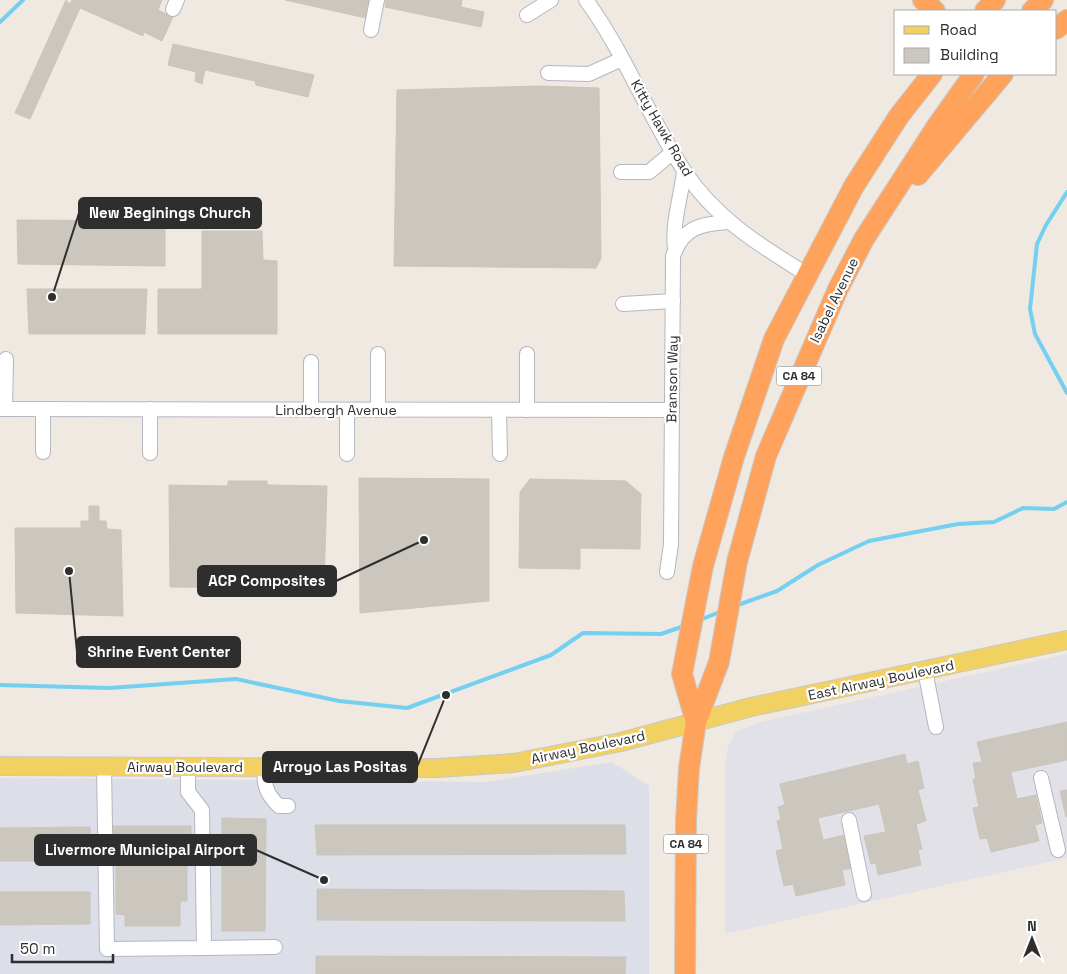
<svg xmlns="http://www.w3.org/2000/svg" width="1067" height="974" font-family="'Space Grotesk',sans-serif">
	<rect width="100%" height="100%" fill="#efe9e1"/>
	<!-- industrial -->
	<polygon fill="#e3e1e8" points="1067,654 1067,858 725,934 725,766 728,746 736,732 761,722"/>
	<!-- airport -->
	<polygon fill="#dcdee8" points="612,762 649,786 649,974 0,974 0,778 486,782"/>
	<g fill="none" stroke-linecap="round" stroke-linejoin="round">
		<!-- stream -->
		<g stroke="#75cff0" stroke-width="4">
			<polyline points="0,22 23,0"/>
			<polyline points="1067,192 1046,225 1037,244 1030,309 1035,334 1067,393"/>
			<polyline points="735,606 777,591 818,565 869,541 958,524 994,522 1023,508 1054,509 1067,502"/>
			<polyline points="700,620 722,611"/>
			<polyline points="0,685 109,688 236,679 339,701 407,708 551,655 583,633 661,634 684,626"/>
		</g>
	</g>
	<!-- building -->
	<g fill="#cbc7bf" stroke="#cbc5ba">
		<polygon points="66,0 70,4 72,0 162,0 158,10 173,17 162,41 144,32 143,36 80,8 30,119 15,113"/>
		<polygon points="285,0 370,0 366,18"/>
		<polygon points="386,0 462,0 461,7 484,12 481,27 385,7"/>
		<polygon points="173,44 314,75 308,97 256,85 255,81 205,70 202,84 195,81 196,72 168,65"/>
		<polygon points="539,86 599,88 601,258 596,268 394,266 397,90"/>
		<polygon points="17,220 165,221 165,266 18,264"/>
		<polygon points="202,231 262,231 263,260 277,261 277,334 158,334 158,289 202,289"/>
		<polygon points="27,289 147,289 145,334 29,334"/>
		<polygon points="359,478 489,479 489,601 360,613"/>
		<polygon points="530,479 626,481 641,494 640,549 580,548 580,569 519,568 520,492"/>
		<polygon points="228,481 267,481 267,485 327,486 324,588 170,587 169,485 228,486"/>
		<polygon points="89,506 99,506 99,521 106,521 107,529 121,530 123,616 16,613 15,528 81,528 81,521 89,521"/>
		<polygon points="1067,722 1067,760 1011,772 1017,799 1036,795 1042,823 1035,825 1039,841 991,852 987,838 980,839 973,808 979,807 973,779 976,779 973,763 982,762 977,742"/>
		<polygon points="905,754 907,764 918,761 924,788 918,790 926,821 916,824 922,849 918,850 921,865 878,875 876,863 871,864 864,836 886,832 879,804 818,818 823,840 845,835 852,868 842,870 845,885 796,896 793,884 784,886 776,851 783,849 777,821 781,820 778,807 785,805 780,784"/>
		<polygon points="1067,790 1067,817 1066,817 1060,791"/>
		<polygon points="222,818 266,819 265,931 222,931"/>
		<polygon points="315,825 625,825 626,854 317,855"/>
		<polygon points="111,826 191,826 191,853 187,852 187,901 180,901 180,926 125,926 125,915 116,914 116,853 112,853"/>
		<polygon points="90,827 91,861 0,861 0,828"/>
		<polygon points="317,889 624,891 625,921 317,920"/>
		<polygon points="0,892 90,892 90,924 0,925"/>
		<polygon points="316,956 626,957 625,974 316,974"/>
	</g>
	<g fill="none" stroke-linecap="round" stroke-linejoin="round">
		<!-- minor casing -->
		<g stroke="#b4b7c1" stroke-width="16">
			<g id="minor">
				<path d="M586 0C625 53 648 117 685 172 715 218 761 246 806 274"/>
				<polyline points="173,9 177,0"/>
				<polyline points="527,15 551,0"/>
				<polyline points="371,30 377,0"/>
				<polyline points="548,73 589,74 622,59"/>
				<polyline points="621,172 649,172 673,152"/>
				<path d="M675 249C672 222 681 198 684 171"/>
				<polyline points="623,304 673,301"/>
				<polyline points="378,354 378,410"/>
				<polyline points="527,354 527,410"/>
				<polyline points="311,362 311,409"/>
				<polyline points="0,409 671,410"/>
				<polyline points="5,409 6,359"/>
				<polyline points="499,410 500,454"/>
				<polyline points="43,452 43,409"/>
				<polyline points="150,453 150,409"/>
				<polyline points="347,454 347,410"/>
				<path d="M667 572 671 544 673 256C683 227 701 224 728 222"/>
				<polyline points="925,670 936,727"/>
				<polyline points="104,766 107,949 204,948 202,810 188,792 188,767"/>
				<path d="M264 767C264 785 266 794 279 806H288"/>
				<polyline points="1041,778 1058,850"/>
				<polyline points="849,820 864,894"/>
				<polyline points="204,948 275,947"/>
			</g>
		</g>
		<!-- major casing -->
		<g stroke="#c9c9c9" stroke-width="20">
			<polyline id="major" points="0,766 438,768 514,763 621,742 751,707 1067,640"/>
		</g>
		<!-- highway casing -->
		<g stroke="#c9c9c9" stroke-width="22">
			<g id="highway">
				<polyline points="923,0 935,11"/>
				<polyline points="985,11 995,0"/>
				<polyline points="1032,11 1043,0"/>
				<polyline points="1056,29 1067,20"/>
				<polyline points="918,175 1003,74"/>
				<polyline points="696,722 682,674 703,566 734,457 774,339 854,186 899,116 932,74"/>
				<polyline points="685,974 686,820 689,768 696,722 719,662 737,562 766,456 838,289 864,239 937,126 974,74"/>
			</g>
		</g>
		<!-- minor -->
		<use href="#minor" stroke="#fff" stroke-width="14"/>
		<!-- major -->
		<use href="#major" stroke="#f2d163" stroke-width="18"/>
		<!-- highway -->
		<use href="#highway" stroke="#ffa35c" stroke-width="20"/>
	</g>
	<g text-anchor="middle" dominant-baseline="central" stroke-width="4.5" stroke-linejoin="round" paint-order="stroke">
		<!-- shield labels -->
		<g fill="#fff" stroke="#6d6d6d" stroke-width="1">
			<rect x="776.5" y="366.5" width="45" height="19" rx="4"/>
			<rect x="663.5" y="834.5" width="45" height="19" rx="4"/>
		</g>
		<g font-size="12" font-weight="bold" fill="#2e2e2e">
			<text x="799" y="376">CA 84</text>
			<text x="686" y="844">CA 84</text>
		</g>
		<!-- street labels -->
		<g font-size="14" fill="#2e2e2e" stroke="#fff">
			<text transform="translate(662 128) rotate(60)">Kitty Hawk Road</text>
			<text transform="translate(834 300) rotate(-64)">Isabel Avenue</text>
			<text transform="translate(672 379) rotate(-89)">Branson Way</text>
			<text x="336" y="410">Lindbergh Avenue</text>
			<text transform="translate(881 680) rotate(-12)">East Airway Boulevard</text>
			<text transform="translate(588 747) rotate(-12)">Airway Boulevard</text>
			<text x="185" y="767">Airway Boulevard</text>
		</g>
	</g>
	<!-- callouts -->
	<path fill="none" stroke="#2e2e2e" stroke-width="2" d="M52 297L79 213M424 540L336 581M69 571L77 652M446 695L417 767M324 880L256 850"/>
	<g fill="#2e2e2e" stroke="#fff" stroke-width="2">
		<circle cx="52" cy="297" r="5"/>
		<circle cx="424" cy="540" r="5"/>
		<circle cx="69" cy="571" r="5"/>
		<circle cx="446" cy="695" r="5"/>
		<circle cx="324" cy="880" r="5"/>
	</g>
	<g fill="#2e2e2e" stroke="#2e2e2e" stroke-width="2">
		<rect x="79" y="198" width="182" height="30" rx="5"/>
		<rect x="198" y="566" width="138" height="30" rx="5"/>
		<rect x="77" y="637" width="163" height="30" rx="5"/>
		<rect x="263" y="752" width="154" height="30" rx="5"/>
		<rect x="35" y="835" width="221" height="30" rx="5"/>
	</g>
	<g font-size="15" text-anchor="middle" font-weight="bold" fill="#fff">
		<text x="170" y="218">New Beginings Church</text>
		<text x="267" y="586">ACP Composites</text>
		<text x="159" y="657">Shrine Event Center</text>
		<text x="340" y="772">Arroyo Las Positas</text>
		<text x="145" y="855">Livermore Municipal Airport</text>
	</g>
	<!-- legend -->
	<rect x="894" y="10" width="162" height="65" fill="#ffffff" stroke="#ababab"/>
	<rect x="904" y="26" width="25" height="8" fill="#f2d163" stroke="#ababab"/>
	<text x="940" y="35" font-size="15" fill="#2e2e2e">Road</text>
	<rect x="904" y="48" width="25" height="15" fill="#cbc7bf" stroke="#ababab"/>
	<text x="940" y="60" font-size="15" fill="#2e2e2e">Building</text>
	<!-- north arrow -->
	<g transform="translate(1032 939)" stroke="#ffffff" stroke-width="4" paint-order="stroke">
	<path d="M0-4L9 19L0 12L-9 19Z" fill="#2e2e2e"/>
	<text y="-8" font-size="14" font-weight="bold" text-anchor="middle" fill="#2e2e2e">N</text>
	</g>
	<!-- scale -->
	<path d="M12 954v8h101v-8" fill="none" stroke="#2e2e2e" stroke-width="2.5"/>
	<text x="20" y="954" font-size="15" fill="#2e2e2e" stroke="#ffffff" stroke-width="4" paint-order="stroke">50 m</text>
</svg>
